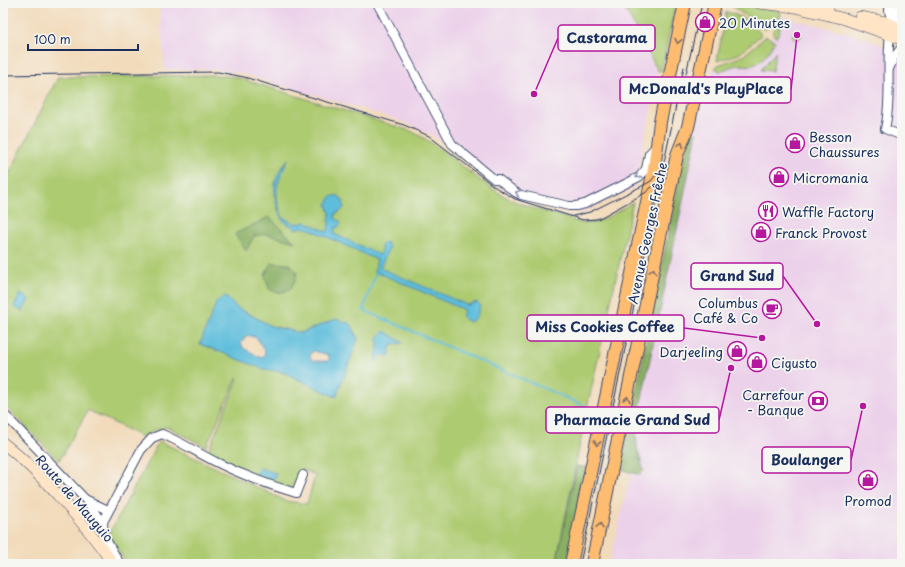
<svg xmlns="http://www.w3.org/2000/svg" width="905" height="567" font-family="'Playpen Sans',sans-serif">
	<rect width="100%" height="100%" fill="#f6f6f2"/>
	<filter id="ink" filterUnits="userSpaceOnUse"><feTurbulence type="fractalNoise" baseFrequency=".025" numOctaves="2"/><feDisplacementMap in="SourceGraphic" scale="8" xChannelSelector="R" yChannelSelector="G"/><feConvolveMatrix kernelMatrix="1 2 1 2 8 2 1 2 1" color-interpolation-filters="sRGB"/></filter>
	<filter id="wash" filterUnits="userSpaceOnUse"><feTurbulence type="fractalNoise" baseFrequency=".012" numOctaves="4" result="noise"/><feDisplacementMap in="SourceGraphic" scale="16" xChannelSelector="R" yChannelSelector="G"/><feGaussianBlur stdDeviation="0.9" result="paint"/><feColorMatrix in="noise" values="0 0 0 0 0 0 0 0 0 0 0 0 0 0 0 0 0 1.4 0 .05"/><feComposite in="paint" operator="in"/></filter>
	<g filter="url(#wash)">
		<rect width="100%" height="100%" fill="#f2dbbb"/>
		<!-- built -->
		<g fill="#ecd1ea">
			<polygon points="159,3 621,3 658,74 634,188 584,211 575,213 563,211 515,196 493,183 439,139 414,126 389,117 241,73 213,69 165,69"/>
			<polygon points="780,16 856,35 902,53 902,564 609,564 631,474 624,450 702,88 707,77 719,65 750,65 777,32"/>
		</g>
		<!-- green -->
		<g fill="#adcb71" stroke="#647d68" fill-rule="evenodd">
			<polygon points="622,3 676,3 661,71 658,71"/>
			<polygon points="733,4 781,11 780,18 765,30 733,7"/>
			<path d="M726 12C738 14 755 23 761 35L739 54 717 61Z"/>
			<polygon points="782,21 777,37 774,36 772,31"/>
			<circle cx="797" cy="35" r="4.5"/>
			<path d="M766 36 775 41C751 83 748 54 721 72L715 68 718 65 743 56Z"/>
			<polygon points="776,51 772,71 761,70"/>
			<path d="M214 75 235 77 411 131C445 148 469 175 501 194 525 209 555 213 581 223 600 226 618 210 633 202L586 413 556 564H127L108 536 159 441 286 501 307 504 315 475 301 469 291 489 264 481 208 451 238 379 237 378 206 447 168 427 155 430 144 438 88 410 59 461 3 404V186L58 77ZM225 296 236 307 271 326 301 333 336 319V397L283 372 200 344Z"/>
		</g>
		<!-- forest -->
		<g fill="#8aaf63" stroke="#526f60">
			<polygon points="692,131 697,133 636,427 637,447 644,471 640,475 620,469 685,150"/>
			<polygon points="269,217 295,242 266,234 254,236 246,251 235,234"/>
			<polygon points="271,263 289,264 297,272 295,281 290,290 278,293 269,289 265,275"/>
			<polygon points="577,466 588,468 567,564 556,564"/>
		</g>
		<!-- water -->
		<g fill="#5dbddb" stroke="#3c769c" fill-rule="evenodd">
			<path d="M288 159C277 185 272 190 283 218L296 224 306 222 328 232 330 213 327 205C329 198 331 195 339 196L343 201 344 208 340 212 336 213 335 218 341 222 339 227 335 228 334 234 380 255 382 243 387 242 389 248 380 268 467 305 477 302 480 305C477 314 479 318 469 322L464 319 462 315 464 312 462 309 381 274 374 272 377 260 312 230 302 227 296 229 282 220C272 194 270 182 288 159Z"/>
			<polygon points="20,294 29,299 23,311 14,307"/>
			<path d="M225 296 236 307 271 326 301 333 336 319 351 324 358 339 336 397 283 372 263 369 200 344 217 301ZM247 335 257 338 265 352 263 358C256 357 252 351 244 349L241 343ZM314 351 329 355V361H314L310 357 311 353Z"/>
			<polygon points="384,331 403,343 392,344 390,348 390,356 382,355 375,362 378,350 378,338"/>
			<polygon points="259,468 276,473 274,480 256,475"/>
		</g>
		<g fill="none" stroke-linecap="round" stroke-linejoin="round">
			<!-- stream -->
			<polyline stroke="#5dbddb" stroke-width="2" points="376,273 363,310 587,407"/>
		</g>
	</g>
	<g filter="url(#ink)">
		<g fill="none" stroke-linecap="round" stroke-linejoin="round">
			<!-- minor casing -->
			<g stroke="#3b496c" stroke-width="10">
				<g id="minor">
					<polyline points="377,3 452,144 494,179 498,179 515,192 521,195 569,206 576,206 585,204 639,177 646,169 649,154 656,146"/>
					<path d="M890 34C886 65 892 98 885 129L902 136"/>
					<polyline points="889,69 894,57 902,47"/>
					<polyline points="3,413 85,499 103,522"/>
					<polyline points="85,499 108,510"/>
					<path d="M120 564 104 536 103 522 141 450 152 438 162 434C181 442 198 453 216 462 242 475 269 485 296 493L303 475"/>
				</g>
			</g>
			<!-- tertiary casing -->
			<g stroke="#3b496c" stroke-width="12">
				<g id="tertiary">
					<polyline points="891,3 890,10 893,25"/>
					<polyline points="893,25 897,21 901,3"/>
				</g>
			</g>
			<!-- secondary casing -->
			<g stroke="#3b496c" stroke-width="12">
				<g id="secondary">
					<polyline points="759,3 795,7 845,19 902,39"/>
					<polyline points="809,3 828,9"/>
					<polyline points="860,17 885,22 902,29"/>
					<path d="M3 443C40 472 87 525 113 564"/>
				</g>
			</g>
			<!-- primary casing -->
			<g stroke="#3b496c" stroke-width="14">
				<g id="primary">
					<polyline points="571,564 654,169 660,122 685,3"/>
					<polyline points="592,564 677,155 688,127 715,3"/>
				</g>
			</g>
			<!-- minor -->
			<use href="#minor" stroke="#fff" stroke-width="8"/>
			<!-- tertiary -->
			<use href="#tertiary" stroke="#fff" stroke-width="10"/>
			<!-- secondary -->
			<use href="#secondary" stroke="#ffe4c6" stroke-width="11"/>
			<!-- primary -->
			<use href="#primary" stroke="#febc70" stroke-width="12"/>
			<!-- tram -->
			<g stroke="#1b2f5e" stroke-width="1">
				<polyline points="686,74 702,3"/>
				<polyline points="3,75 218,72 244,77 404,125 429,136 495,187 515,199 583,220 598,219 645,193 660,180 668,166"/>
				<polyline points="573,216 590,212 644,185 651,181 661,169"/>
				<polyline points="580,564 684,67"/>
			</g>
		</g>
		<!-- one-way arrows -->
		<defs><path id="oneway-chevron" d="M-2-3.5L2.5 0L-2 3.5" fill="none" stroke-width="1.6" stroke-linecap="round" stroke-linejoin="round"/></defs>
		<g stroke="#816e66">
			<use href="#oneway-chevron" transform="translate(678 41) rotate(101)"/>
			<use href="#oneway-chevron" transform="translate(681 145) rotate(-68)"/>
			<use href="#oneway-chevron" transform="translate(653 271) rotate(-78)"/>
			<use href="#oneway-chevron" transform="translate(627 399) rotate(-78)"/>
			<use href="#oneway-chevron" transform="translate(597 443) rotate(102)"/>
			<use href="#oneway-chevron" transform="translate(600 526) rotate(-78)"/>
		</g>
		<g stroke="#8d97ae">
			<use href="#oneway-chevron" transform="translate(638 176) rotate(144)"/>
			<use href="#oneway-chevron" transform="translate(518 193) rotate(-157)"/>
		</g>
	</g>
	<!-- icons -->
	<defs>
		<g id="shop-ring" transform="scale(1)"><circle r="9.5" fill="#f6f6f2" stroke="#b5179e" stroke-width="1.5"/><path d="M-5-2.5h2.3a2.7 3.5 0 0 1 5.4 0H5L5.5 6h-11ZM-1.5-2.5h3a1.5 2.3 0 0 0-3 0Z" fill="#b5179e"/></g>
		<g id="restaurant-ring" transform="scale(1)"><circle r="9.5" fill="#f6f6f2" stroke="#b5179e" stroke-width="1.5"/><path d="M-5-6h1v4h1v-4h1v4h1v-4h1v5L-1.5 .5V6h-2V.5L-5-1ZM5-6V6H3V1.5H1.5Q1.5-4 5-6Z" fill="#b5179e"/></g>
		<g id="cafe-ring" transform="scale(1)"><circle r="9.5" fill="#f6f6f2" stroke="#b5179e" stroke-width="1.5"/><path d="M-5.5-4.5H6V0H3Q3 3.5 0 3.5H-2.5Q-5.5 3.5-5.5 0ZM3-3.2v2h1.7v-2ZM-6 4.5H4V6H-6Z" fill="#b5179e"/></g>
		<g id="bank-ring" transform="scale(1)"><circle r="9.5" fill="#f6f6f2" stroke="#b5179e" stroke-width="1.5"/><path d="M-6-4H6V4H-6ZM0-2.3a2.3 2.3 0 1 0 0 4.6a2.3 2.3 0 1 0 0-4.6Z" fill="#b5179e"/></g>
	</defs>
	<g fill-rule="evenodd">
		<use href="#shop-ring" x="705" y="22"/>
		<use href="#shop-ring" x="795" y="143"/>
		<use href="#shop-ring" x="779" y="177"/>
		<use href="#restaurant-ring" x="768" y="211"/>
		<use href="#shop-ring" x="761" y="232"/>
		<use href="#cafe-ring" x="772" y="309"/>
		<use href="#shop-ring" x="737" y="351"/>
		<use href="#shop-ring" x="757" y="362"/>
		<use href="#bank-ring" x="818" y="401"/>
		<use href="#shop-ring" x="868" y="480"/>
	</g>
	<g text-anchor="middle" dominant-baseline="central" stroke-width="3.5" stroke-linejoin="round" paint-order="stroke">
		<!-- poi labels -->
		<g font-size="13" fill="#1b2f5e" stroke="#f6f6f2" text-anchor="start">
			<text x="719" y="22">20 Minutes</text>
			<text x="809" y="136">Besson<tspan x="809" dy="15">Chaussures</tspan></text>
			<text x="793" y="177">Micromania</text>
			<text x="782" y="211">Waffle Factory</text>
			<text x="775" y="232">Franck Provost</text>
			<text x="758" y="302" text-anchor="end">Columbus<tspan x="758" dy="15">Café &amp; Co</tspan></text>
			<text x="723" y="351" text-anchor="end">Darjeeling</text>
			<text x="771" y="362">Cigusto</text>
			<text x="804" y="394" text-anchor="end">Carrefour<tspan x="804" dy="15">- Banque</tspan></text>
			<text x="868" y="500" text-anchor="middle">Promod</text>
		</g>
		<!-- street labels -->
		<g font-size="13" fill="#1b2f5e" stroke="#f6f6f2">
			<text transform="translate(647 233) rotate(-78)">Avenue Georges Frêche</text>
			<text transform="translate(75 498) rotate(49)">Route de Mauguio</text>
		</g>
	</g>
	<!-- callouts -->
	<path fill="none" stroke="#b5179e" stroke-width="1.5" d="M534 94L558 38M797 35L791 90M817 324L783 276M762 338L684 328M731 368L719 420M863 406L851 460"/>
	<g fill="#b5179e" stroke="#f6f6f2" stroke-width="1.5">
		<circle cx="534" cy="94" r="4"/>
		<circle cx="797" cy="35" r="4"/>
		<circle cx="817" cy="324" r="4"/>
		<circle cx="762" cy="338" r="4"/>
		<circle cx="731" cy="368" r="4"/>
		<circle cx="863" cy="406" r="4"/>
	</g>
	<g fill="#f6f6f2" stroke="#b5179e" stroke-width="1.5">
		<rect x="558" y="25" width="97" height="26" rx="4"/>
		<rect x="620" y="77" width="171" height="26" rx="4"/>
		<rect x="691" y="263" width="92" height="26" rx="4"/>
		<rect x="527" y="315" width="157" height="26" rx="4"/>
		<rect x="546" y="407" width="173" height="26" rx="4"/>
		<rect x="762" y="447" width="89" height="26" rx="4"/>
	</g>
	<g font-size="14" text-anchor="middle" font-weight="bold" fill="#1b2f5e">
		<text x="607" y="43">Castorama</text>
		<text x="706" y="94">McDonald's PlayPlace</text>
		<text x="737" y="281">Grand Sud</text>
		<text x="605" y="332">Miss Cookies Coffee</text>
		<text x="632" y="425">Pharmacie Grand Sud</text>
		<text x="807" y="465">Boulanger</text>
	</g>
	<!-- margin -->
	<rect width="905" height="567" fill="none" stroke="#f6f6f2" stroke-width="16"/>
	<!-- scale -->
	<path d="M28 44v6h110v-6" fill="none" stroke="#1b2f5e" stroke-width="2"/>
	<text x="34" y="44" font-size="12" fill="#1b2f5e" stroke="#f6f6f2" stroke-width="3" paint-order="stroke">100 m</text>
</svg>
